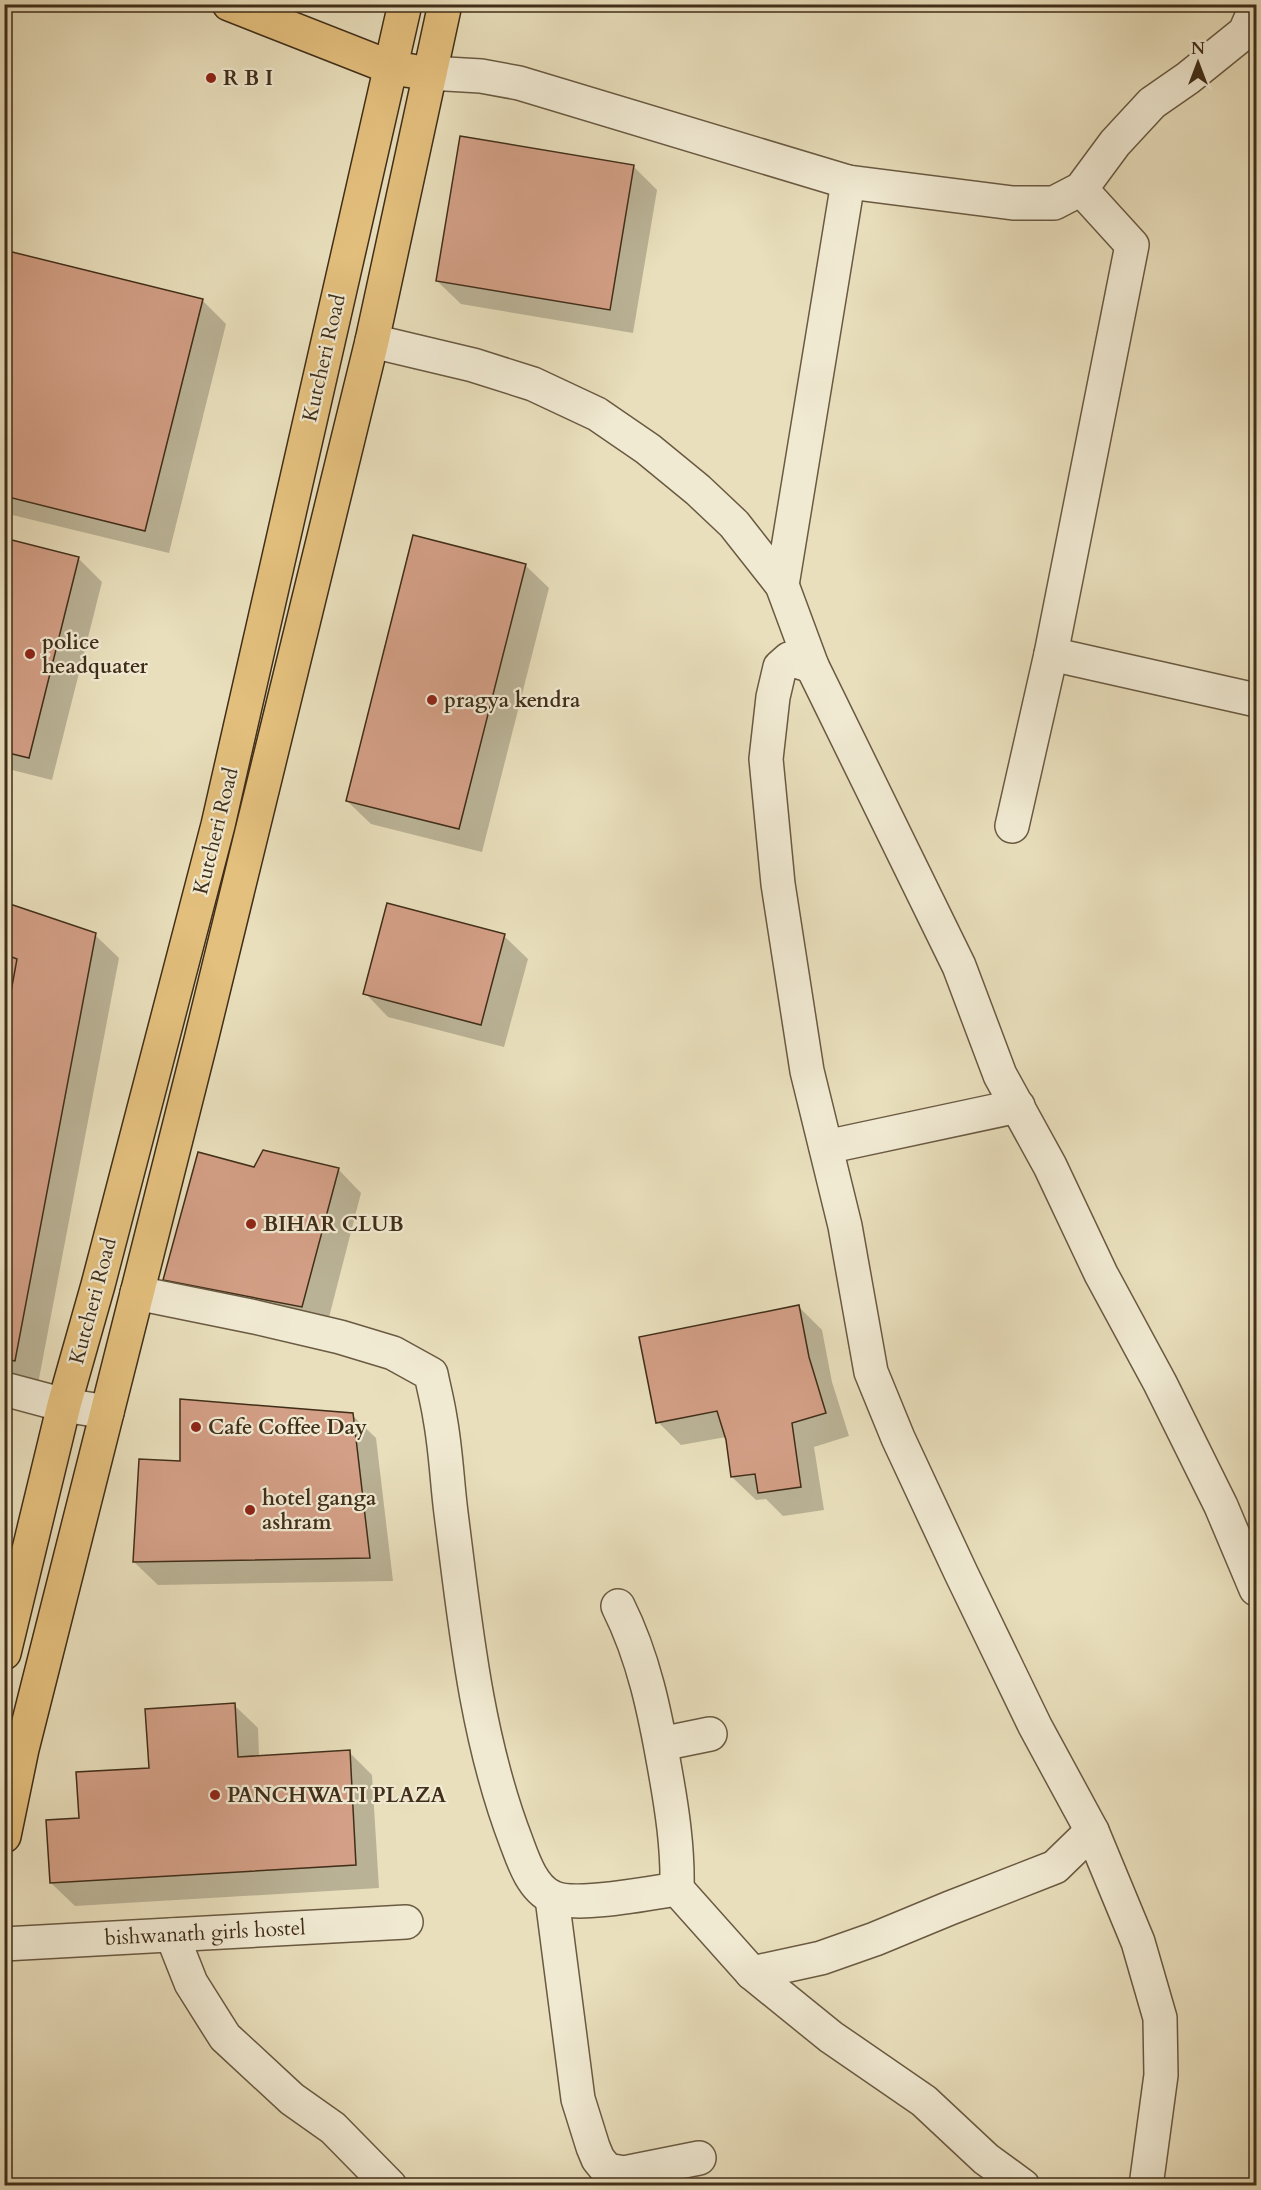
<svg xmlns="http://www.w3.org/2000/svg" width="1261" height="2190" font-family="Cardo,serif">
	<rect width="100%" height="100%" fill="#e9dfbc"/>
	<filter id="stains"><feTurbulence type="fractalNoise" baseFrequency=".00333" numOctaves="4"/><feColorMatrix values="0 0 0 0 .2 0 0 0 0 .09 0 0 0 0 .02 0 0 0 .5 -.17"/></filter>
	<radialGradient id="worn" r=".72"><stop offset=".6" stop-color="#630" stop-opacity="0"/><stop offset="1" stop-color="#630" stop-opacity=".3"/></radialGradient>
	<!-- shadow -->
	<g fill="#0003">
		<polygon points="369,4 415,4 412,22"/>
		<polygon points="633,166 657,190 633,333 461,304 437,281"/>
		<polygon points="4,252 202,300 226,324 169,553 4,513"/>
		<polygon points="4,539 78,558 102,582 52,780 4,768"/>
		<polygon points="525,565 549,588 482,852 371,824 347,801"/>
		<polygon points="4,903 95,935 119,958 38,1384 4,1376"/>
		<polygon points="504,936 528,959 504,1047 388,1017 365,993"/>
		<polygon points="254,1169 338,1169 361,1193 326,1329 188,1303 165,1279"/>
		<polygon points="798,1306 822,1330 832,1382 849,1436 814,1447 824,1510 783,1516 766,1499 756,1500 732,1477 726,1437 681,1445 658,1422"/>
		<polygon points="352,1415 376,1438 393,1581 158,1585 134,1562 182,1463"/>
		<polygon points="234,1705 258,1728 259,1757 349,1752 372,1775 379,1888 75,1906 51,1883 81,1820"/>
	</g>
	<!-- building -->
	<g fill="#d39f86" stroke="#402e19" stroke-width="1.5">
		<polygon points="460,136 634,165 610,310 436,281"/>
		<polygon points="4,250 203,299 145,531 4,496"/>
		<polygon points="413,535 526,564 459,829 346,801"/>
		<polygon points="4,538 79,557 29,758 4,752"/>
		<polygon points="4,902 96,933 15,1361 4,1359"/>
		<polygon points="387,903 505,934 481,1025 363,994"/>
		<polygon points="4,954 17,959 4,1030"/>
		<polygon points="263,1150 339,1168 302,1307 163,1280 198,1152 254,1167"/>
		<polygon points="799,1305 809,1357 826,1413 792,1423 801,1487 758,1493 755,1474 731,1477 726,1440 717,1411 656,1423 639,1337"/>
		<polygon points="180,1399 353,1413 370,1558 133,1562 139,1459 180,1461"/>
		<polygon points="235,1703 238,1757 350,1750 356,1865 50,1883 46,1820 79,1818 76,1772 149,1768 145,1709"/>
	</g>
	<g fill="none" stroke-linecap="round" stroke-linejoin="round">
		<!-- minor casing -->
		<g stroke="#6a5a42" stroke-width="36">
			<g id="minor">
				<polyline points="429,73 481,76 519,83 848,182 1013,203 1054,203 1081,189 1115,143 1152,103 1188,78 1245,32 1256,7"/>
				<polyline points="372,341 473,365 533,384 597,414 648,449 698,490 734,524 782,585 812,666 959,966 1000,1075 1050,1166 1101,1274 1160,1383 1221,1506 1256,1589"/>
				<polyline points="782,585 848,182"/>
				<polyline points="1051,654 1256,700"/>
				<polyline points="812,666 789,659 780,667 773,697 766,759 778,884 807,1071 845,1226 871,1372 898,1438 961,1573 1035,1726 1092,1831 1138,1942 1160,2018 1161,2075 1146,2186"/>
				<polyline points="1012,826 1051,654 1132,245 1081,189"/>
				<polyline points="826,1147 1018,1106"/>
				<path d="M137 1293 255 1317 340 1337 393 1353 431 1374C434 1389 438 1404 440 1418 446 1450 447 1482 451 1513 465 1623 476 1737 516 1841 523 1860 532 1888 552 1897 574 1908 651 1893 677 1889L752 1973 831 2037 924 2101 986 2159 1023 2186"/>
				<polyline points="4,1389 64,1405 107,1412"/>
				<path d="M618 1606C644 1658 655 1713 665 1770 672 1809 678 1848 677 1889"/>
				<polyline points="661,1744 710,1734"/>
				<polyline points="552,1898 578,2099 593,2147 598,2159 607,2170 624,2173 699,2158"/>
				<polyline points="172,1935 191,1983 225,2037 292,2099 333,2128 390,2186"/>
				<polyline points="4,1944 406,1922"/>
				<polyline points="752,1973 821,1958 875,1939 950,1908 1055,1867 1092,1831"/>
			</g>
		</g>
		<!-- major casing -->
		<g stroke="#402e19" stroke-width="36">
			<g id="major">
				<polyline points="229,4 392,68 412,71"/>
				<polyline points="4,1653 64,1405 98,1285 218,825 405,4"/>
				<polyline points="4,1836 22,1749 201,1040 372,341 445,4"/>
			</g>
		</g>
		<!-- minor -->
		<use href="#minor" stroke="#f1ead3" stroke-width="33"/>
		<!-- major -->
		<use href="#major" stroke="#e4c07e" stroke-width="33"/>
	</g>
	<!-- markers -->
	<g fill="#8f2418" stroke="#f1ead3" stroke-width="2">
		<circle cx="211" cy="78" r="6"/>
		<circle cx="30" cy="654" r="6"/>
		<circle cx="432" cy="700" r="6"/>
		<circle cx="251" cy="1224" r="6"/>
		<circle cx="196" cy="1427" r="6"/>
		<circle cx="250" cy="1510" r="6"/>
		<circle cx="215" cy="1795" r="6"/>
	</g>
	<g text-anchor="middle" dominant-baseline="central" stroke-width="4.5" stroke-linejoin="round" paint-order="stroke">
		<!-- poi labels -->
		<g font-size="21" font-weight="bold" fill="#402e19" stroke="#f1ead3" text-anchor="start">
			<text x="223" y="78">R B I</text>
			<text x="42" y="642">police<tspan x="42" dy="24">headquater</tspan></text>
			<text x="444" y="700">pragya kendra</text>
			<text x="263" y="1224">BIHAR CLUB</text>
			<text x="208" y="1427">Cafe Coffee Day</text>
			<text x="262" y="1498">hotel ganga<tspan x="262" dy="24">ashram</tspan></text>
			<text x="227" y="1795">PANCHWATI PLAZA</text>
		</g>
		<!-- street labels -->
		<g font-size="21" fill="#402e19" stroke="#f1ead3">
			<text transform="translate(324 358) rotate(-77)">Kutcheri Road</text>
			<text transform="translate(216 831) rotate(-76)">Kutcheri Road</text>
			<text transform="translate(93 1301) rotate(-75)">Kutcheri Road</text>
			<text transform="translate(205 1933) rotate(-3)">bishwanath girls hostel</text>
		</g>
	</g>
	<!-- margin -->
	<rect width="1261" height="2190" fill="none" stroke="#e9dfbc" stroke-width="24"/>
	<rect x="6" y="6" width="1249" height="2178" fill="none" stroke="#402e19" stroke-width="3"/>
	<rect x="12" y="12" width="1237" height="2166" fill="none" stroke="#402e19" stroke-width="1.5"/>
	<!-- north arrow -->
	<g transform="translate(1198 63)" stroke="#f1ead3" stroke-width="4.5" paint-order="stroke">
	<path d="M0-4.5L10 22L0 15L-10 22Z" fill="#402e19"/>
	<text y="-9" font-size="16" font-weight="bold" text-anchor="middle" fill="#402e19">N</text>
	</g>
	<rect width="100%" height="100%" filter="url(#stains)"/>
	<rect width="100%" height="100%" fill="url(#worn)"/>
</svg>
